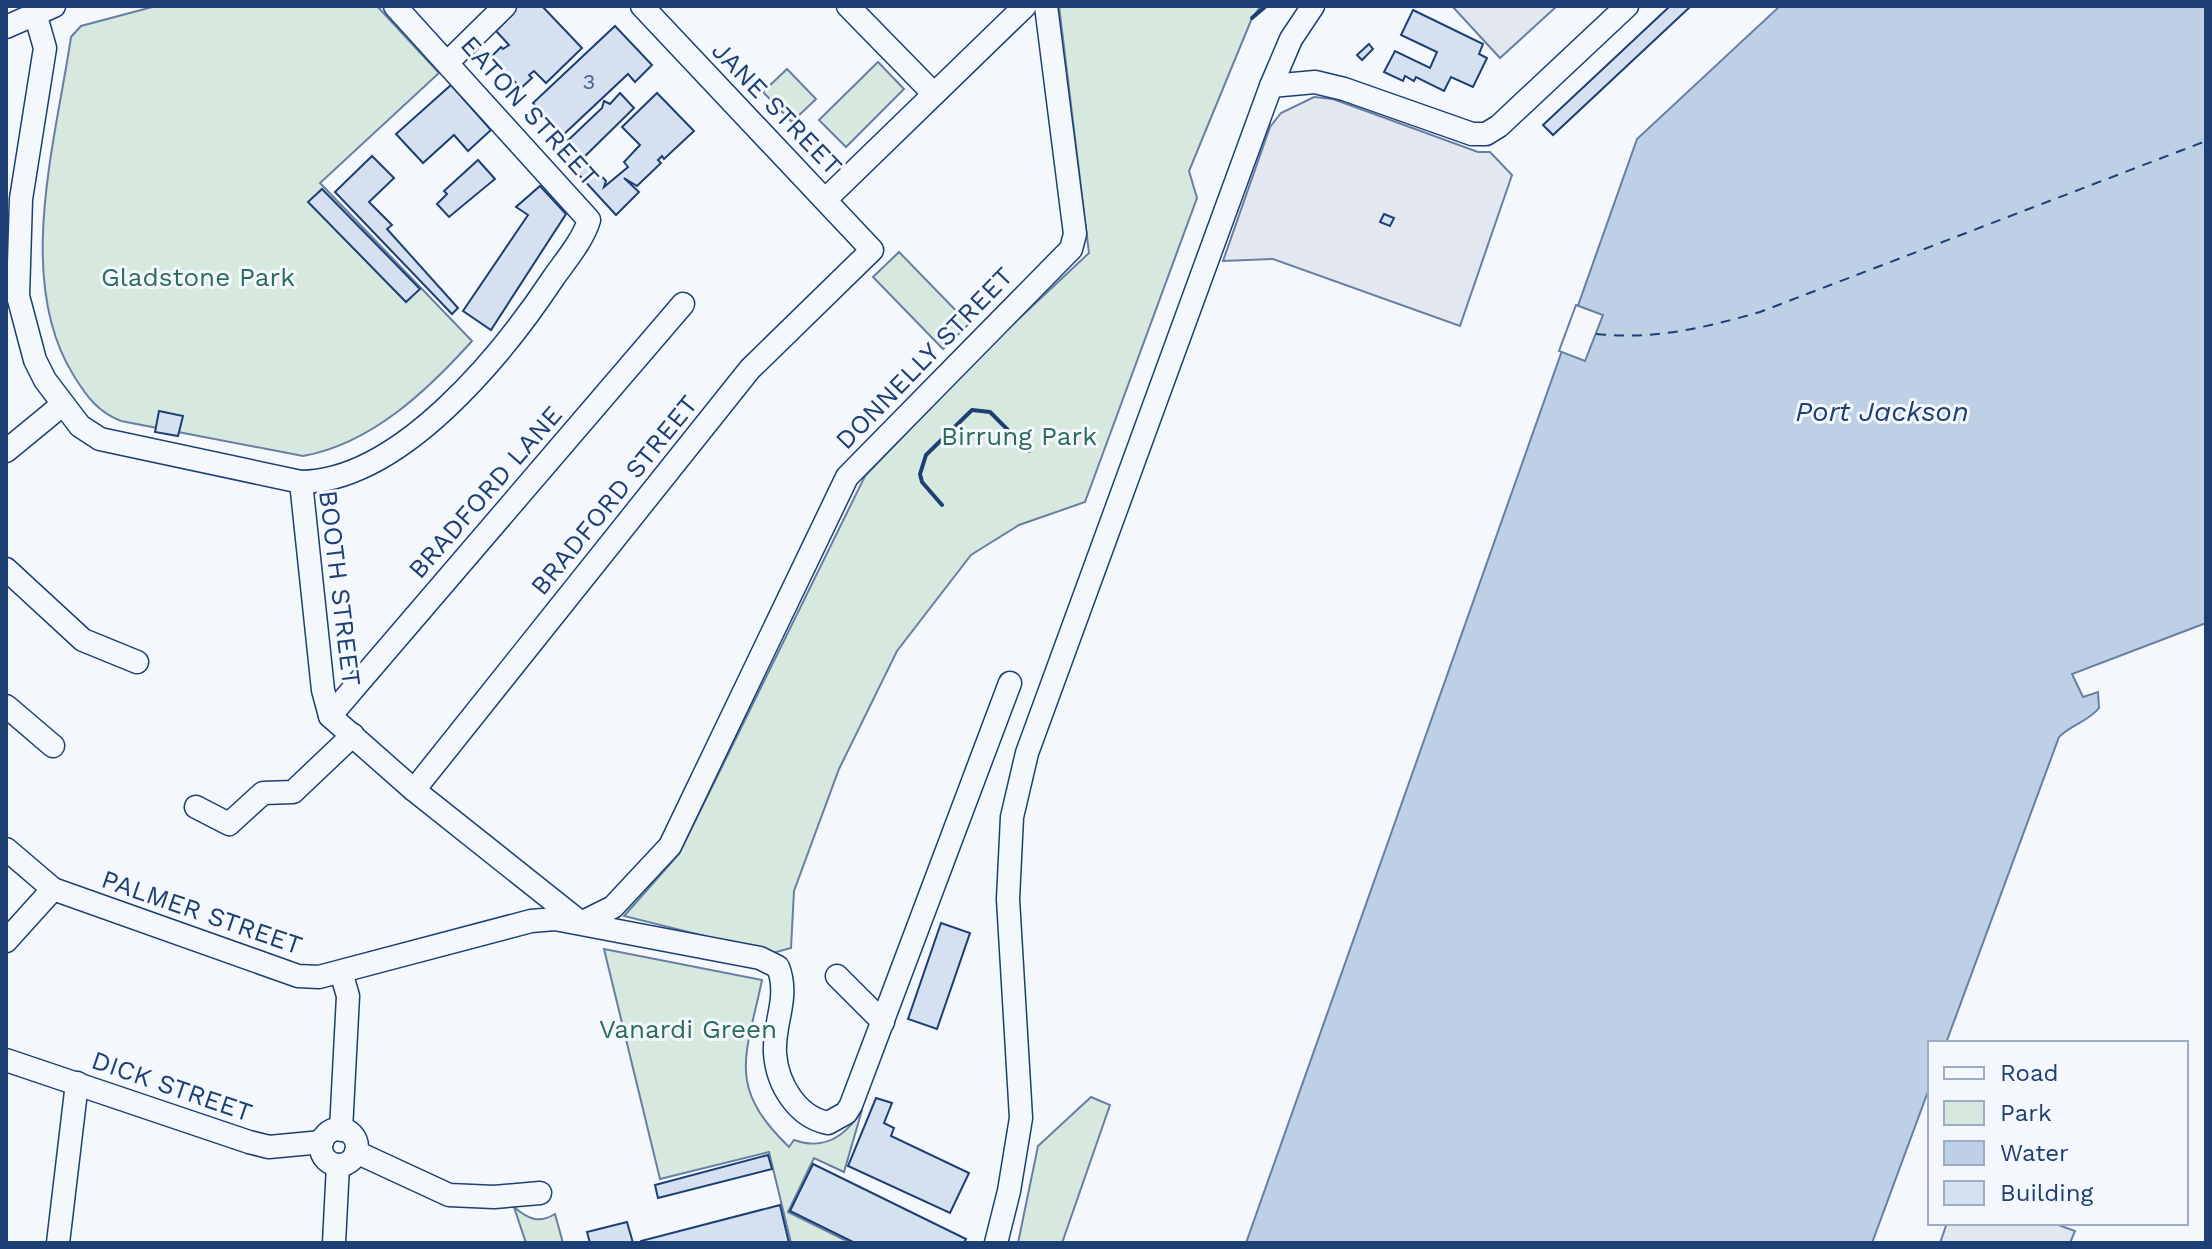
<svg xmlns="http://www.w3.org/2000/svg" width="2212" height="1249" font-family="'Work Sans',sans-serif">
	<rect width="100%" height="100%" fill="#f4f7fb"/>
	<!-- green -->
	<g fill="#d7e8df" stroke="#687fa3" stroke-width="2">
		<path d="M156 6H377L439 73 320 183 472 341C427 391 371 444 303 456L121 421C98 412 87 397 74 376 14 281 56 140 71 37L81 26Z"/>
		<polygon points="1059,6 1261,6 1252,18 1189,171 1197,198 1085,502 1019,525 971,555 897,651 839,769 794,891 791,948 773,953 624,916 679,854 865,476 993,343 1089,253"/>
		<polygon points="878,62 904,89 846,147 819,120"/>
		<polygon points="787,69 816,99 792,122 763,92"/>
		<polygon points="899,252 969,324 943,349 873,277"/>
		<path d="M604 949 762 980C746 1057 726 1086 789 1147L794 1140C825 1151 846 1136 862 1110L844 1172 814 1158 788 1212 851 1243H791L769 1152 660 1179Z"/>
		<polygon points="1091,1097 1110,1105 1062,1243 1018,1243 1038,1146"/>
		<path d="M514 1207C528 1219 539 1224 555 1214L563 1243H526Z"/>
	</g>
	<!-- parking -->
	<g fill="#e3e8f0" stroke="#687fa3" stroke-width="2">
		<polygon points="1452,6 1557,6 1500,58"/>
		<polygon points="1314,97 1333,99 1478,152 1490,152 1512,175 1460,326 1273,259 1223,261 1270,127 1281,113"/>
		<polygon points="1947,1223 2053,1223 2075,1231 2070,1243 1940,1243"/>
	</g>
	<!-- water -->
	<path fill="#bed0e5" stroke="#687fa3" stroke-width="2" d="M1780 6H2206V623L2072 674 2083 697 2098 692 2099 708C2089 721 2071 725 2059 737L1946 1043H1930V1086L1872 1243H1246L1637 139Z"/>
	<!-- pier -->
	<polygon fill="#f4f7fb" stroke="#687fa3" stroke-width="2" points="1576,305 1603,315 1585,361 1559,351"/>
	<g fill="none" stroke-linecap="round" stroke-linejoin="round">
		<!-- ferry -->
		<path stroke="#1d3f73" stroke-width="2" stroke-dasharray="10 8" stroke-linecap="butt" d="M1596 334C1654 340 1704 328 1760 312L2206 141"/>
	</g>
	<!-- building -->
	<g fill="#d5e0f0" stroke="#1d3f73" stroke-width="2">
		<polygon points="514,6 542,6 582,48 546,83 534,71 529,75 532,78 521,88 491,57 501,47 503,49 509,45 496,31 506,21 502,17"/>
		<polygon points="1670,6 1691,6 1553,135 1543,125"/>
		<polygon points="1413,10 1483,44 1479,54 1487,58 1473,87 1451,77 1444,91 1416,77 1414,81 1405,76 1403,81 1384,72 1395,51 1430,68 1437,52 1401,35"/>
		<polygon points="615,26 652,65 635,82 628,74 563,135 533,103"/>
		<polygon points="1369,44 1373,49 1362,60 1357,55"/>
		<polygon points="451,85 491,130 468,151 454,135 423,163 396,134"/>
		<polygon points="620,93 634,108 577,164 573,160 569,164 560,156 565,151 561,147 602,108 604,101 610,104"/>
		<polygon points="657,93 694,131 664,159 662,156 658,160 661,163 637,186 624,178 639,192 616,215 569,164 573,160 580,168 588,161 606,181 604,187 628,167 624,162 640,145 622,127"/>
		<polygon points="372,156 394,178 369,202 392,225 387,229 458,308 452,314 335,192"/>
		<polygon points="478,160 495,179 449,217 437,204 447,194 444,191"/>
		<polygon points="540,186 566,214 491,330 463,311 528,215 516,207"/>
		<polygon points="322,189 420,289 406,302 308,202"/>
		<polygon points="1384,214 1394,218 1390,226 1380,222"/>
		<polygon points="159,411 183,416 178,436 155,432"/>
		<polygon points="941,923 970,933 937,1029 908,1019"/>
		<polygon points="876,1098 892,1103 884,1123 894,1128 891,1136 969,1173 950,1213 848,1166"/>
		<polygon points="768,1155 772,1169 658,1198 655,1185"/>
		<polygon points="813,1164 966,1239 964,1243 855,1243 790,1211"/>
		<polygon points="780,1205 789,1243 641,1243 641,1241"/>
		<polygon points="627,1222 633,1243 590,1243 587,1232"/>
	</g>
	<g fill="none" stroke-linecap="round" stroke-linejoin="round">
		<!-- minor casing -->
		<g stroke="#1d3f73" stroke-width="25">
			<g id="minor">
				<polyline points="33,6 45,48 21,199 18,296 35,360 45,380 80,426 100,439 301,482 323,690 330,716 414,790 580,922"/>
				<polyline points="848,6 934,94"/>
				<polyline points="6,27 54,6"/>
				<polyline points="448,62 505,6"/>
				<polyline points="1271,86 1315,82 1344,89 1472,134 1486,134 1499,126 1627,6"/>
				<polyline points="826,199 1025,6"/>
				<polyline points="6,451 62,405"/>
				<path d="M301 482C401 481 503 354 554 277 566 260 583 240 589 220L395 6"/>
				<polyline points="6,569 83,640 137,662"/>
				<polyline points="6,706 53,746"/>
				<polyline points="330,716 683,304"/>
				<polyline points="414,790 750,369 872,250 642,6"/>
				<polyline points="196,807 229,824 263,793 293,792 353,735"/>
				<path d="M6 849 53 889 298 976 319 977 531 921 555 919 760 958 778 967C790 998 773 1023 775 1053 777 1084 797 1117 828 1123L846 1113 851 1105 1010 683"/>
				<polyline points="581,923 613,907 670,846 847,477 1071,249 1075,234 1046,6"/>
				<polyline points="6,941 53,889"/>
				<polyline points="837,976 883,1022"/>
				<polyline points="6,1060 249,1142 269,1147 322,1142"/>
				<circle cx="339" cy="1147" r="18"/>
				<polyline points="341,1130 348,996 341,972"/>
				<polyline points="356,1152 449,1195 494,1197 540,1193"/>
				<polyline points="58,1243 77,1083"/>
				<polyline points="334,1243 338,1165"/>
				<polyline points="996,1243 1009,1191 1021,1118 1008,899 1012,817 1027,753 1271,86 1291,39 1313,6"/>
			</g>
		</g>
		<!-- minor -->
		<use href="#minor" stroke="#f4f7fb" stroke-width="22"/>
		<!-- wall -->
		<g stroke="#1d3f73" stroke-width="4">
			<polyline points="1252,18 1266,6"/>
			<polyline points="942,505 922,482 920,474 926,455 972,410 990,412 1029,451"/>
		</g>
	</g>
	<g text-anchor="middle" dominant-baseline="central" stroke-width="6" stroke-linejoin="round" paint-order="stroke">
		<!-- number labels -->
		<g font-size="22" fill="#4b6792">
			<text x="589" y="81">3</text>
		</g>
		<!-- street labels -->
		<g font-size="26" fill="#1d3f73" stroke="#f4f7fb">
			<text transform="translate(777 108) rotate(46)">JANE STREET</text>
			<text transform="translate(530 111) rotate(48)">EATON STREET</text>
			<text transform="translate(924 358) rotate(-46)">DONNELLY STREET</text>
			<text transform="translate(485 492) rotate(-49)">BRADFORD LANE</text>
			<text transform="translate(614 495) rotate(-51)">BRADFORD STREET</text>
			<text transform="translate(340 588) rotate(83)">BOOTH STREET</text>
			<text transform="translate(202 912) rotate(19)">PALMER STREET</text>
			<text transform="translate(172 1086) rotate(19)">DICK STREET</text>
		</g>
		<!-- park labels -->
		<g font-size="26" fill="#2c6c60" stroke="#f4f7fb">
			<text x="198" y="277">Gladstone Park</text>
			<text x="1019" y="436">Birrung Park</text>
			<text x="688" y="1029">Vanardi Green</text>
		</g>
		<!-- water labels -->
		<g font-size="28" font-style="italic" fill="#1d3f73" stroke="#f4f7fb">
			<text x="1882" y="411">Port Jackson</text>
		</g>
	</g>
	<!-- border -->
	<rect width="2212" height="1249" fill="none" stroke="#1d3f73" stroke-width="16"/>
	<!-- legend -->
	<rect x="1928" y="1041" width="260" height="184" fill="#f4f7fb" stroke="#9eadc5" stroke-width="2"/>
	<rect x="1944" y="1067" width="40" height="12" fill="#f4f7fb" stroke="#9eadc5" stroke-width="2"/>
	<text x="2000" y="1081" font-size="24" fill="#1d3f73">Road</text>
	<rect x="1944" y="1101" width="40" height="24" fill="#d7e8df" stroke="#9eadc5" stroke-width="2"/>
	<text x="2000" y="1121" font-size="24" fill="#1d3f73">Park</text>
	<rect x="1944" y="1141" width="40" height="24" fill="#bed0e5" stroke="#9eadc5" stroke-width="2"/>
	<text x="2000" y="1161" font-size="24" fill="#1d3f73">Water</text>
	<rect x="1944" y="1181" width="40" height="24" fill="#d5e0f0" stroke="#9eadc5" stroke-width="2"/>
	<text x="2000" y="1201" font-size="24" fill="#1d3f73">Building</text>
</svg>
